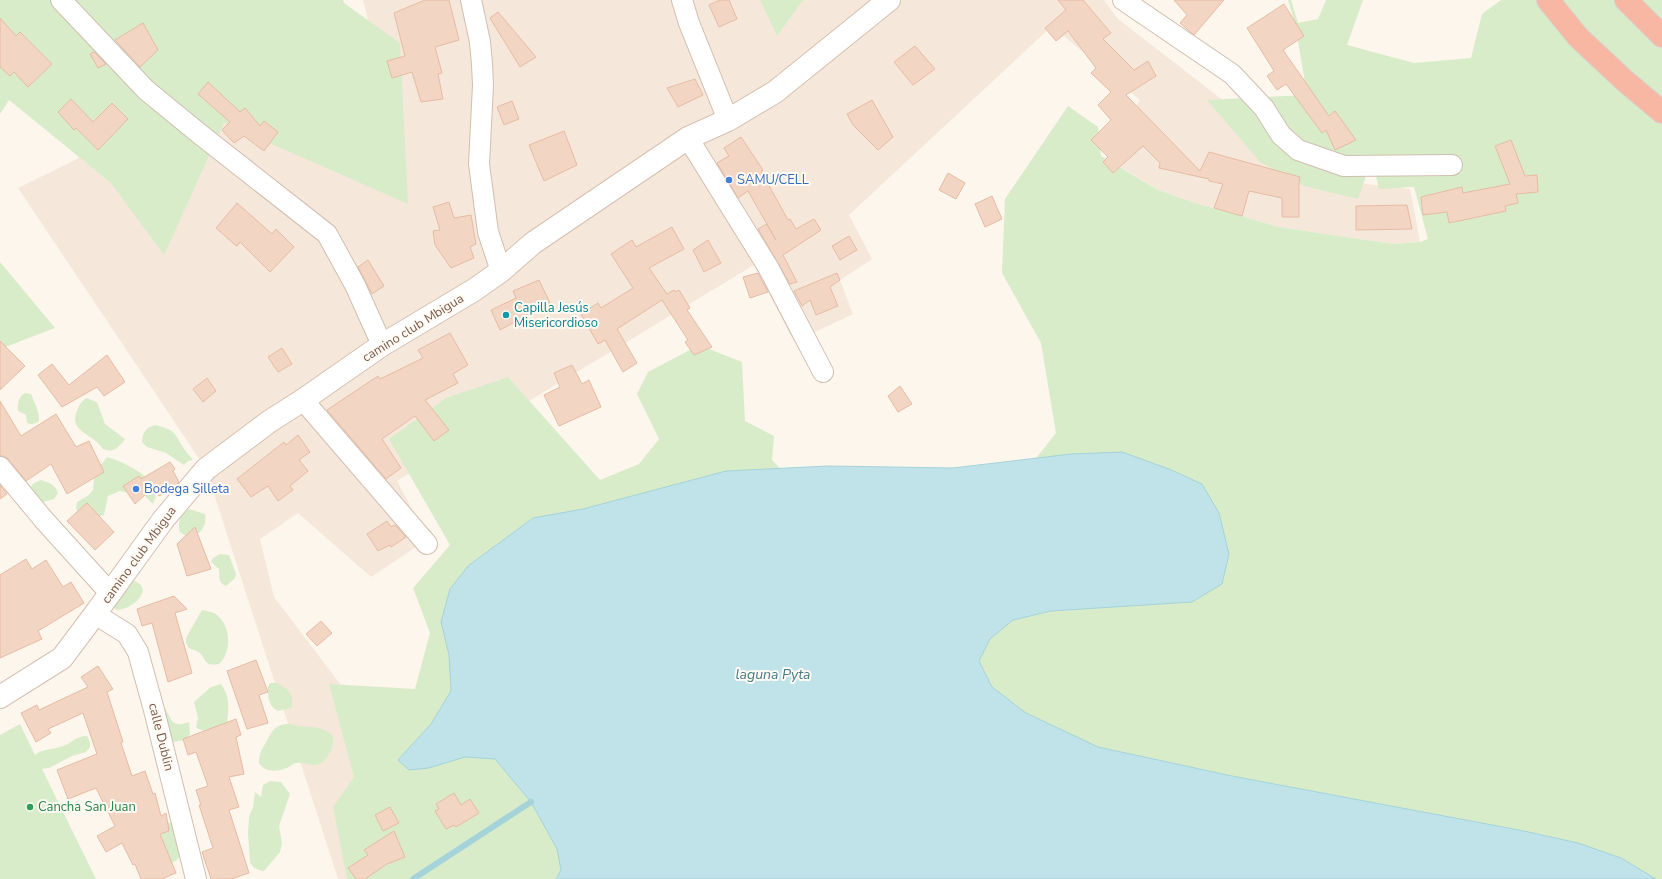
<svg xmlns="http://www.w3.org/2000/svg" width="1662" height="879" font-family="'Nunito Sans',sans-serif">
	<rect width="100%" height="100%" fill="#fdf6ec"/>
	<!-- residential -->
	<polygon fill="#f5e8da" points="0,0 390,109 363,0 1104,0 1118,19 1224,101 1342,181 1410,189 1420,242 1393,244 1279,227 1192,202 1158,190 1106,158 1140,100 1052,26 849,215 872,259 840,280 853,314 794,342 754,265 397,481 428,539 371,577 298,513 260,539 274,597 398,760 556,879 338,879 206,469 18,188 79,158 0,66"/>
	<!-- green -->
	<g fill="#d8ecc9">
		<polygon points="0,0 343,0 344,3 400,43 408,204 224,123 164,255 111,183 9,100 0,114"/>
		<polygon points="760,0 803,0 777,36"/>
		<polygon points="1288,0 1291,0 1298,23 1318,19 1326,0 1363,0 1347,45 1414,63 1471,58 1482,14 1501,0 1662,0 1662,879 347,879 333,807 354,777 329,684 415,689 430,633 413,588 450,545 389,439 446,398 508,377 600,480 639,464 659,439 637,394 648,372 699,345 742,362 745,421 774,436 772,460 793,482 1026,471 1056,433 1041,343 1002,273 1005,199 1068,106 1098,127 1101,156 1158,190 1192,202 1279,227 1393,244 1420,242 1428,239 1414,187 1379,189 1372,159 1358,199 1304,186 1260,162 1207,100 1307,95 1295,23"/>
		<polygon points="0,262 55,328 0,349"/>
		<path d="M25 393 31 394C34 401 40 414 39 421 35 424 32 425 27 423L26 415 18 411C17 404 19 396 25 393Z"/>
		<path d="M86 398 97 402 105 424 125 439C118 448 114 453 103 449 93 433 68 432 77 411 79 405 81 402 86 398Z"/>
		<path d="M155 425C177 430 174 434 185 450 187 454 190 456 193 460L188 461 184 465 166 453 147 447 142 442C143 432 145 428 155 425Z"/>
		<path d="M107 457C122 461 156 477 156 495 156 498 154 501 153 504L145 496 120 491 108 496 104 515 98 517 79 514 76 508 77 502 89 495 93 490 94 479 98 473 100 466Z"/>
		<path d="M41 480C49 483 55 484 58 493L54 499 43 502 31 494 30 488 34 483Z"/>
		<path d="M189 509 205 514C207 527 200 536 187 537L180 532C177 523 180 513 189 509Z"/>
		<path d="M220 554 229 555 236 574 235 578 226 586C217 582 220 577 219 569L211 562 213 558Z"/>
		<path d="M135 581 141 585 143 590C141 601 128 609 117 610L114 608V604L127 582Z"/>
		<path d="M202 610C206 611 213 612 217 615 231 626 232 653 219 664 202 667 207 657 198 652 195 650 192 650 189 648 186 644 185 641 187 636Z"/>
		<path d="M270 683H277C288 688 295 696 291 708L278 711C268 706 268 697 268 686Z"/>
		<path d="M221 684C230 697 229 707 227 722 219 728 204 735 196 727L198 718 194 702 211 687Z"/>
		<path d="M159 708H165C173 722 172 728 189 722L190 734 185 740C174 743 165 742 153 739 144 724 149 721 159 708Z"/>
		<path d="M20 724 35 755C43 748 54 750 63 746 72 743 76 736 87 736L90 742V747L86 752 72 756 49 768 42 769 96 879H0V735Z"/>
		<path d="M291 724C304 729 318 724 330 733 339 739 327 762 319 764 311 767 304 762 297 763 294 763 292 765 289 767 278 772 265 773 259 763 259 755 261 750 265 744 273 731 273 724 291 724Z"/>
		<path d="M270 781 281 782 290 794 279 826 282 843 280 852 264 871C257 870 253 868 250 862L248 833 249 817 253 807 255 792 261 797 263 785Z"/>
		<path d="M163 822 174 823 177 832 174 836C177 849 188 857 169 864L155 839Z"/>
	</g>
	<!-- water -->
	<polygon fill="#bfe3e8" stroke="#a5d3da" points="1122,452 1169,469 1202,484 1219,513 1229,554 1222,584 1192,602 1051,611 1013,620 990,639 979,661 992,687 1026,713 1098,747 1232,776 1524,831 1578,843 1621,858 1656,879 556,879 561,870 557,849 531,802 495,759 465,757 429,768 409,770 398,760 431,724 451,691 449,655 441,622 450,589 468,566 533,518 583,509 726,471 828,466 953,468 1071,454"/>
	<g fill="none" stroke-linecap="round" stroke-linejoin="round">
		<!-- stream -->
		<polyline stroke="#a5d3da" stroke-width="6" points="413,879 531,802"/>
	</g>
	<!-- building -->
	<g fill="#f3d5c3" stroke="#e6bba3">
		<polygon points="425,0 449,0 459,40 435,47 442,73 438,74 443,99 421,102 412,72 392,78 387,61 405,56 394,13"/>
		<polygon points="720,0 729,0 737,19 719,27 709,5"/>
		<polygon points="1058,0 1083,0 1111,33 1103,39 1134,70 1148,61 1156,76 1126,95 1200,171 1209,152 1300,177 1299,184 1299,217 1282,217 1282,198 1249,191 1242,216 1214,208 1223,184 1209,181 1209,179 1159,168 1160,163 1143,146 1113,173 1103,162 1108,157 1091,140 1111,120 1098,105 1111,92 1091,73 1096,68 1068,31 1056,41 1045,28 1066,10"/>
		<polygon points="1174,0 1224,0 1194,35 1180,23 1187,15"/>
		<polygon points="1284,4 1304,36 1283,50 1329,116 1335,111 1356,140 1335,150 1326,130 1322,133 1286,84 1277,90 1267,76 1274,71 1247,28"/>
		<polygon points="498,12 536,57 520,67 490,18"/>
		<polygon points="0,18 16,36 20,32 52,64 28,87 14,72 10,76 0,67"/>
		<polygon points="143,23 158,50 140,67 115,40"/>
		<polygon points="915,46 935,69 913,85 894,62"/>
		<polygon points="94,52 106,64 98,68 90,54"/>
		<polygon points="695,79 703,95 678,107 667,88"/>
		<polygon points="208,82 240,112 245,108 260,126 264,121 278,132 264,151 244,136 234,143 222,130 230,122 198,94"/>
		<polygon points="71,99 93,122 112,103 128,119 98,150 76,128 74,130 58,112"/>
		<polygon points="872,100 893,137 878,150 853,125 847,114"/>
		<polygon points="512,101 519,119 504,125 497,107"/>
		<polygon points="564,131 577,165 544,181 529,145"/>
		<polygon points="741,137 763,170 761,171 788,220 790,219 796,229 814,219 821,230 783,255 797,282 790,284 758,229 767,224 776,240 748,191 738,198 717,163 729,156 724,148"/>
		<polygon points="1511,140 1525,176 1537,175 1538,192 1516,194 1518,203 1505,206 1506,211 1449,223 1447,212 1423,215 1421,197 1462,187 1463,193 1510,184 1495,146"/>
		<polygon points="948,173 965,183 956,199 939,190"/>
		<polygon points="992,196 1002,219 985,227 975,204"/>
		<polygon points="449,202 454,218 471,215 476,244 470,247 474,258 451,268 435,245 433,231 440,230 433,207"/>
		<polygon points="237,203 272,234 276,229 294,247 270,272 240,242 237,246 234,244 216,228"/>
		<polygon points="1407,205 1412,229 1356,230 1356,206"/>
		<polygon points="672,227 684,249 649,268 667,294 674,290 675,292 679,290 690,308 687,310 712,347 694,355 685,342 688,340 662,300 617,329 637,363 623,372 605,340 598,344 581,314 598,303 601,308 633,288 611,254 632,240 636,247"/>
		<polygon points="849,236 857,250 840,260 832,246"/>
		<polygon points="708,240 721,263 704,272 693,250"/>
		<polygon points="368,260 384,286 372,294 358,267"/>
		<polygon points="758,273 768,292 750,298 743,277"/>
		<polygon points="837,273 840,280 830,287 838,306 816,315 810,300 802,306 794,291"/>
		<polygon points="539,280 550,303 500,330 491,310 516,298 513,291"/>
		<polygon points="450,333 468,365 453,374 458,383 425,400 449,430 434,441 415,416 382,439 401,468 386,479 327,410 378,376 380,379 423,358 418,350"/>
		<polygon points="0,341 25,366 0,390"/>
		<polygon points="282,348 292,364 278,372 268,357"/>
		<polygon points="107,355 125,382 104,396 97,387 62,407 38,375 52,364 69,385"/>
		<polygon points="572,365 582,384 589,380 601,407 559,426 544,395 560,387 554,373"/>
		<polygon points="207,378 216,391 203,402 193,389"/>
		<polygon points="900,386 912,404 898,412 888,396"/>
		<polygon points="0,401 21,436 56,414 76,447 89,441 104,472 67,494 51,464 26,481 9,460 4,456 0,456"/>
		<polygon points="298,435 310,452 299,460 308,471 290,486 293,490 278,501 268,486 251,497 237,479 284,442 286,445"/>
		<polygon points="170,462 175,469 173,471 179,482 175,487 159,496 154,487 135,504 123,486 139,476 141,479"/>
		<polygon points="0,485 7,494 0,499"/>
		<polygon points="87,503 114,532 95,550 67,521"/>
		<polygon points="387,521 391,527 395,525 406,537 391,547 390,545 378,551 367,534"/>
		<polygon points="195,527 211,569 187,576 177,544"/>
		<polygon points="26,559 32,569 46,560 63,587 71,582 84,603 38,631 42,639 0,658 0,575"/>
		<polygon points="174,596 187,609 175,613 192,673 168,682 152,623 142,626 137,609"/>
		<polygon points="321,621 332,633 317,646 306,634"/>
		<polygon points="256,660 268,692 259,695 268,723 247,729 227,671"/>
		<polygon points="98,666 113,689 107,692 123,742 121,743 132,776 145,771 153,794 155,793 161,816 166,813 169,831 160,834 176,873 162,879 141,879 135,864 133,865 122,843 106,852 97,836 115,826 96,788 68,799 57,770 97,754 83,713 48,729 51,733 36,742 21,713 37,705 39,710 88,687 81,677"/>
		<polygon points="236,719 241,735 236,737 244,774 229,777 239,807 229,810 249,873 231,879 211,879 202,852 213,848 199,805 201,805 196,790 208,786 196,752 188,755 183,739"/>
		<polygon points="454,793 461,805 470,799 479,813 456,827 454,825 446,829 435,811 439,809 436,804"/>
		<polygon points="390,807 399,823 383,831 375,815"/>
		<polygon points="394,831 405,857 387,864 365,879 356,879 348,868 368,855 364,850"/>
	</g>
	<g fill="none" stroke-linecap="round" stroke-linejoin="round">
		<!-- street casing -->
		<g stroke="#d1beb0" stroke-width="22">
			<g id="street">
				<polyline points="61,0 146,90 201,135 327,234 355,285 382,345"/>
				<polyline points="471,0 480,42 482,64 483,85 479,164 488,232 501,271"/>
				<polyline points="682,0 689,23 728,120"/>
				<polyline points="1123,0 1232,74 1264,108 1281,135 1298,150 1344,166 1452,165"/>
				<polyline points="688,138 768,267 823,372"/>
				<polyline points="303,400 427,544"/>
				<polyline points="0,467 44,520 110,593"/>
				<polyline points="95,614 127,634 138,652 154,710 196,879"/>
			</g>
		</g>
		<!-- secondary casing -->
		<g stroke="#d6c0b0" stroke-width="24">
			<polyline id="secondary" points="0,697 62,658 95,614 163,520 206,469 270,421 303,400 382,345 474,290 501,271 533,243 688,138 728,120 775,92 889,0"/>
		</g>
		<!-- highway casing -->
		<g stroke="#dad1cd" stroke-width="24">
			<g id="highway">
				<polyline points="1548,0 1578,37 1625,81 1662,112"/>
				<polyline points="1626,0 1662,36"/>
			</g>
		</g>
		<!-- street -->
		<use href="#street" stroke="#fff" stroke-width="20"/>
		<!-- secondary -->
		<use href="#secondary" stroke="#fff" stroke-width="22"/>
		<!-- highway -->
		<use href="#highway" stroke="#f7b7a3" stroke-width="22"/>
	</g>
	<!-- markers -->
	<g fill="#3f7fe0" stroke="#fffaf3" stroke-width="1.5">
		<circle cx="729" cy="180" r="4"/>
		<circle cx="136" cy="489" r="4"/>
	</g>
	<circle fill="#0f9aa8" stroke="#fffaf3" stroke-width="1.5" cx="506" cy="315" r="4"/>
	<circle fill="#2e9e5b" stroke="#fffaf3" stroke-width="1.5" cx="30" cy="807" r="4"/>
	<g text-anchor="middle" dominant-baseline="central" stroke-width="4" stroke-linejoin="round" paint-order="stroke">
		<!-- shop labels -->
		<g font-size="13" fill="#366cbe" stroke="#fffaf3" text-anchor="start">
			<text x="737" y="180">SAMU/CELL</text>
			<text x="144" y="489">Bodega Silleta</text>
		</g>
		<!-- culture labels -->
		<g font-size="13" fill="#0d838f" stroke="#fffaf3" text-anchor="start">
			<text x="514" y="308">Capilla Jesús<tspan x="514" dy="15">Misericordioso</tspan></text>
		</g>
		<!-- street labels -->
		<g font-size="13" fill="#7a5c4d" stroke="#fffaf3">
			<text transform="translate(413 328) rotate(-32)">camino club Mbigua</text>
			<text transform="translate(139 555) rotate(-54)">camino club Mbigua</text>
			<text transform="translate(161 737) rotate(76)">calle Dublin</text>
		</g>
		<!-- leisure labels -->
		<g font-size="13" fill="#27864d" stroke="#fffaf3" text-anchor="start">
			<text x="38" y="807">Cancha San Juan</text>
		</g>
		<!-- water labels -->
		<g font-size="14" font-style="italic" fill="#437c86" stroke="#fffaf3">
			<text x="773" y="674">laguna Pyta</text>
		</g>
	</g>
</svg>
